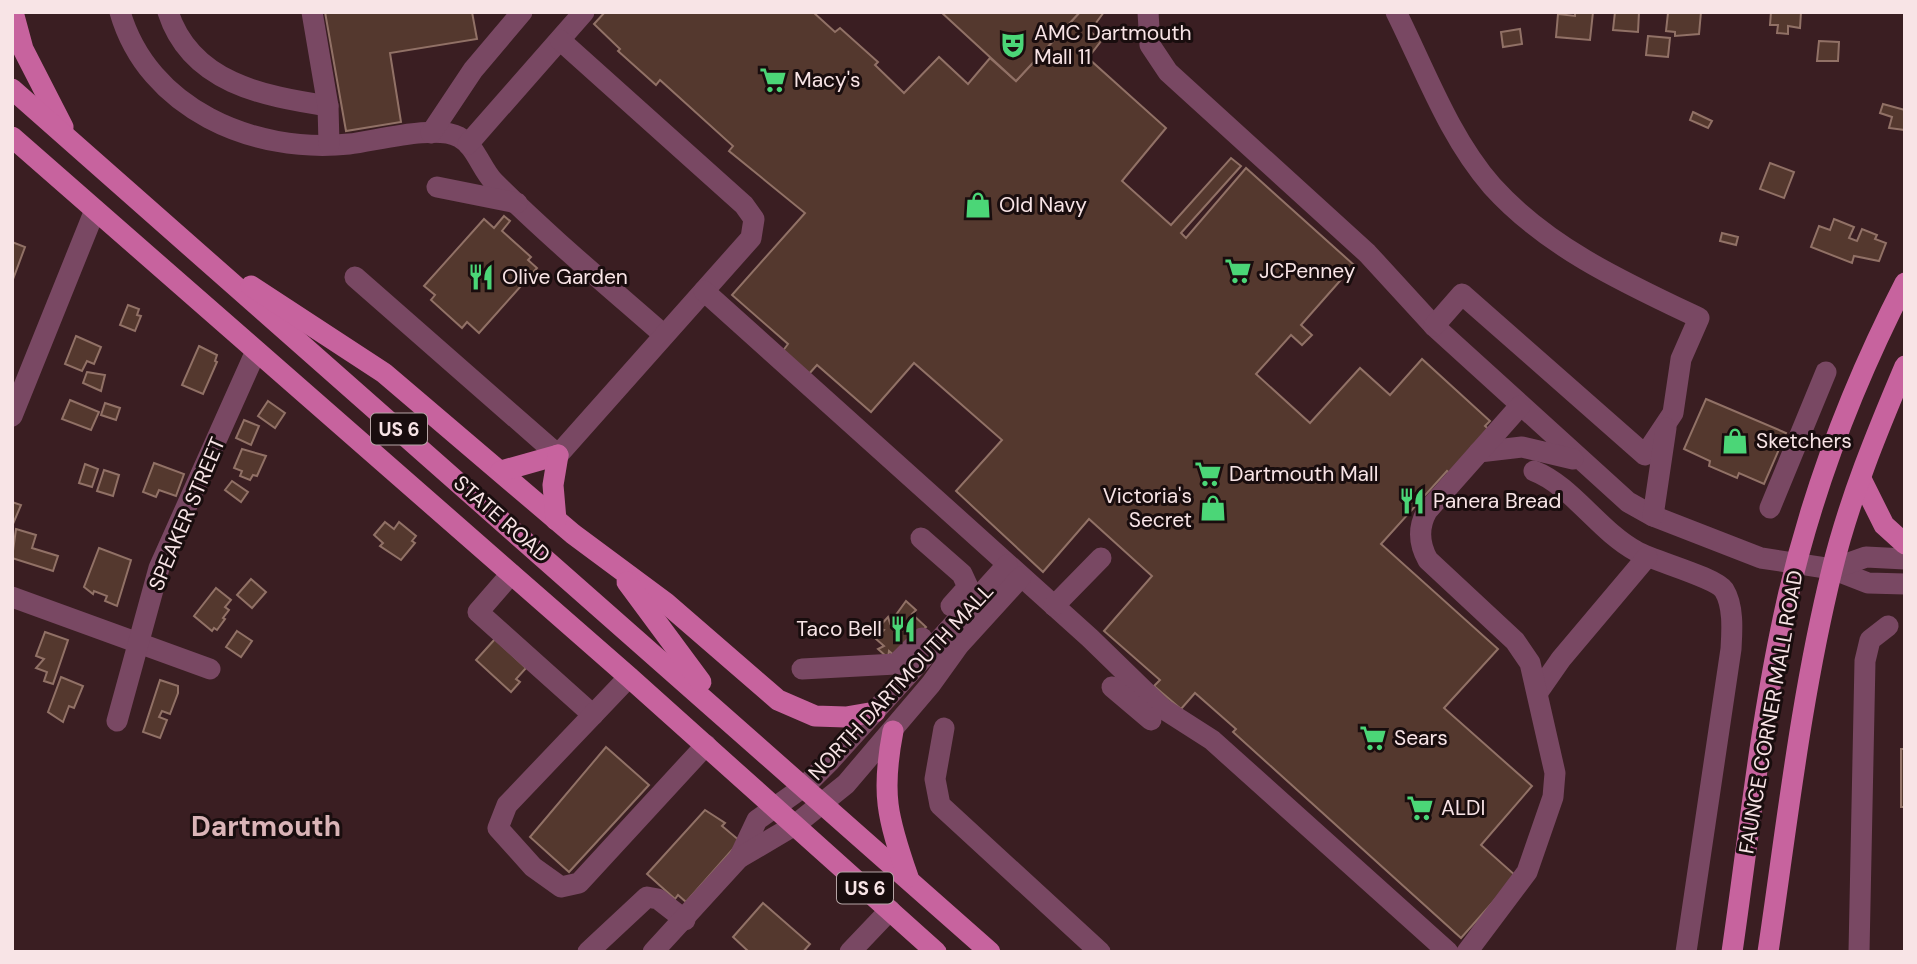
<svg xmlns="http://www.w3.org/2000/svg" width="1917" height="964" font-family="'DM Sans',sans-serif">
	<rect width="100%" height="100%" fill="#3a1e22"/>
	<!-- building -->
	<g fill="#54382e" stroke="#917166" stroke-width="2">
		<polygon points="325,12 472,12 477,39 390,53 401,122 346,131"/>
		<polygon points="605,12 813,12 835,32 840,28 878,62 875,65 904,93 939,57 968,84 990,58 1016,81 1080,12 1104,12 1090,31 1101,41 1088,58 1166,128 1122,181 1171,225 1231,158 1241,166 1181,233 1186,238 1246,168 1354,265 1301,325 1312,335 1302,345 1291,335 1256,374 1310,423 1360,368 1390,395 1422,359 1490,421 1485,426 1493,433 1454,477 1447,471 1381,544 1498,649 1444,708 1532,786 1481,845 1516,876 1461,938 1233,732 1236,729 1195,693 1181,709 1154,686 1160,680 1104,631 1152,576 1089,519 1043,572 956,491 1002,440 914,363 871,412 817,365 808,375 782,352 788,344 732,295 805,213 729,151 733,146 660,80 656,85 618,51 620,49 594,24"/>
		<polygon points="941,12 1080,12 1016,81"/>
		<polygon points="1575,12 1593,12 1590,40 1556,37 1558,14 1575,16"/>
		<polygon points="1615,12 1639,12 1638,32 1613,30"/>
		<polygon points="1701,12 1699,34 1675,36 1675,32 1666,31 1668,13"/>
		<polygon points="1771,12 1801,12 1800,28 1788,26 1788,34 1777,33 1778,25 1770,25"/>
		<polygon points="1520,29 1522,44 1503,47 1501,32"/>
		<polygon points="1648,36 1670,38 1668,57 1646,55"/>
		<polygon points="1819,41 1839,42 1838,61 1817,61"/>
		<polygon points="1883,104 1905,110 1905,130 1889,128 1892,117 1880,113"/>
		<polygon points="1693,112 1712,121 1708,128 1690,120"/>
		<polygon points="1770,163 1794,172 1784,198 1760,189"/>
		<polygon points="504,216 510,221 502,231 531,257 528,260 537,268 479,333 467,322 462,328 431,300 435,295 424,286 484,219 494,228"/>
		<polygon points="1834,219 1854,227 1849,238 1857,241 1862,229 1877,235 1875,239 1886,243 1879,261 1854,256 1852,263 1811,247 1819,226 1830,230"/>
		<polygon points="1722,233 1738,237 1736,245 1720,241"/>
		<polygon points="12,242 25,247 12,282"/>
		<polygon points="128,305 139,309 137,315 141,316 135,331 120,325"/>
		<polygon points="76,336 101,347 94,364 87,361 82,371 65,364"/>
		<polygon points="199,346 217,355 215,361 217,362 203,394 182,385"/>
		<polygon points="87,372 105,375 101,391 83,383"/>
		<polygon points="1706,399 1786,433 1764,484 1739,473 1737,478 1709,466 1710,461 1684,449"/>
		<polygon points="70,400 99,412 91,430 62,419"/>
		<polygon points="268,401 285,413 275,428 258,416"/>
		<polygon points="105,403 120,408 116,420 101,415"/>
		<polygon points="244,420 259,426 251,445 236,438"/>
		<polygon points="242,449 266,456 257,476 253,475 250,480 240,476 242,471 234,468"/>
		<polygon points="154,463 184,474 176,496 159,490 156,497 143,492"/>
		<polygon points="85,464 98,469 92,487 79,483"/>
		<polygon points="104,470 119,475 113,496 97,491"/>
		<polygon points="232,481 248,492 241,502 225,490"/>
		<polygon points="12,502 21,505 13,524 12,524"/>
		<polygon points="385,522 394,529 399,522 416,536 412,541 415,543 401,560 380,546 383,543 374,535"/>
		<polygon points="16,529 36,535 32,548 58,556 53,571 12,558"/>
		<polygon points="99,548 131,560 117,606 105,601 107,596 94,591 93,594 84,587"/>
		<polygon points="251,579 266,592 252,608 237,595"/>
		<polygon points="216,588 231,600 225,607 229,610 223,618 225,619 217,630 214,628 212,631 194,616"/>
		<polygon points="906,601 916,610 912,614 926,627 897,658 889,651 888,658 878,649 884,646 876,639 884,630 878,628 888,617 890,623"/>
		<polygon points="237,631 252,641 241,657 226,647"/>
		<polygon points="45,632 68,640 53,684 44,681 47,672 36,668 44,659 36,656"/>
		<polygon points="495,639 526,668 516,679 520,682 511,692 476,660"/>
		<polygon points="61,677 83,686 74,708 69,706 63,722 48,712"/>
		<polygon points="160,680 178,686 178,693 170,714 162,711 159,717 167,720 160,738 143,732"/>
		<polygon points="606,747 649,785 569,872 530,837"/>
		<rect x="1901" y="749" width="4" height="58"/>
		<polygon points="705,810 725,823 722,826 740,841 686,902 678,895 675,899 647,874"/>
		<polygon points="763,903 810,944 803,952 749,952 733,937"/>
	</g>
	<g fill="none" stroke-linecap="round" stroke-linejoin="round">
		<!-- minor -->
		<g stroke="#794863" stroke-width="21">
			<path d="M120 12C148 109 253 154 349 144 376 141 436 124 459 137 476 146 481 169 494 182 548 236 607 285 664 335"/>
			<path d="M168 12C191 83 263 96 328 106"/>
			<polyline points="312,12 328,106 329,144"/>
			<polyline points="1148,12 1150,45 1168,72 1367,253 1434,326 1628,502 1653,516 1761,558 1832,569 1868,583 1905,584"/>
			<path d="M1396 12C1425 70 1449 137 1492 186 1548 248 1625 283 1699 318L1681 359 1673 413 1645 455 1462 294 1434 326"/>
			<polyline points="431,133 473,70 522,12"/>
			<polyline points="468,144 584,12"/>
			<polyline points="437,187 517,203"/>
			<polyline points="355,277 558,455 751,238 754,219 744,205 560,40"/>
			<polyline points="704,291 1090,638 1162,708 1212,740 1448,952"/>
			<polyline points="12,416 95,210"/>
			<polyline points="1479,452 1522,447 1573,459"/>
			<path d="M1534 471C1571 485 1599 531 1636 551 1653 561 1715 577 1724 590 1734 606 1732 632 1731 649L1686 952"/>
			<polyline points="1770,508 1826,372"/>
			<polyline points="1653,516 1666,428"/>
			<polyline points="921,538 962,574 968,587 951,606"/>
			<polyline points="1832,569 1866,557 1905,559"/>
			<polyline points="511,574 478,612 593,715"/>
			<polyline points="12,597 210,669"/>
			<polyline points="1054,606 1101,558"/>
			<polyline points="802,669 896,664 922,638"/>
			<polyline points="629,677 507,805 498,828 533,867 561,887 579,883 706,745"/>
			<polyline points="1112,687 1151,720"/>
			<polyline points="1538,692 1561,659 1647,557"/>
			<polyline points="117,721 159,568 256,351"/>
			<polyline points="944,728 935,779 940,805 1100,952"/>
			<polyline points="739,858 757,820 805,786 830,761 1007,565"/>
			<polyline points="588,952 647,897 658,899 685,920"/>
			<polyline points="653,952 739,858 795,825 846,784 931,684 959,645 1021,577"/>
			<polyline points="850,952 890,910"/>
			<path d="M1467 952 1527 872 1553 797 1555 773 1530 663 1515 641 1428 560C1419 544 1418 527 1427 511L1520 406"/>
			<polyline points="1859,952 1865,661 1870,640 1888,626"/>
		</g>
		<!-- major -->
		<g stroke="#c7639e" stroke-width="21">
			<polyline points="13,12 23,49 63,127"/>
			<polyline points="12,89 990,952"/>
			<polyline points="12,137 629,677 936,952"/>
			<polyline points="251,286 384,373 573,534 666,603 778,700 815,716 846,717 875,712"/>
			<polyline points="501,471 558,455"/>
			<polyline points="1861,479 1884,525 1905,544"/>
			<polyline points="556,520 553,485 558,455"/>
			<polyline points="627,582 701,682"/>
			<path d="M893 731C881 793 887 817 908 877"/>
			<path d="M1732 952C1749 835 1761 716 1787 601 1812 491 1854 382 1905 283"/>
			<path d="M1768 952C1787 824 1801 696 1832 570 1849 500 1877 432 1905 366"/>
		</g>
	</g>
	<!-- icons -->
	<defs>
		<g id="theatre-bare" transform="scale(2.1)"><path d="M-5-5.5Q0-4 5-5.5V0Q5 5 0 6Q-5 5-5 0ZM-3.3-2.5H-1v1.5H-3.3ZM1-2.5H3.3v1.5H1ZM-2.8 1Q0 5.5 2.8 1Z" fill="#4bd677" stroke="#190d0e" stroke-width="2.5" paint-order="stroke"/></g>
		<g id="supermarket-bare" transform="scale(2.1)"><path d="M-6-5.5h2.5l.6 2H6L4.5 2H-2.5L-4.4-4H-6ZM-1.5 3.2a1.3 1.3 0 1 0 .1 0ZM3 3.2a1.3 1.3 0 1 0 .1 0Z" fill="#4bd677" stroke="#190d0e" stroke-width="2.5" paint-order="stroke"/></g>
		<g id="shop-bare" transform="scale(2.1)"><path d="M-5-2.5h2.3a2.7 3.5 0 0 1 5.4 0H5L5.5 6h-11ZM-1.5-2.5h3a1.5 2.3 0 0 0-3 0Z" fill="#4bd677" stroke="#190d0e" stroke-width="2.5" paint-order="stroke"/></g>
		<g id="restaurant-bare" transform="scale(2.1)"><path d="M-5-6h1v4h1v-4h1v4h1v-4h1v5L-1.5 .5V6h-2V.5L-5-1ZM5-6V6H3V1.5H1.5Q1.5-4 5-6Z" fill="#4bd677" stroke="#190d0e" stroke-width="2.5" paint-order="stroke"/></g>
	</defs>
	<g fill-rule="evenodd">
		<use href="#theatre-bare" x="1013" y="45"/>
		<use href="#supermarket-bare" x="773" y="80"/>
		<use href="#shop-bare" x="978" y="205"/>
		<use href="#supermarket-bare" x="1238" y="271"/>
		<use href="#restaurant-bare" x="481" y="277"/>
		<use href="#shop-bare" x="1735" y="441"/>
		<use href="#supermarket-bare" x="1208" y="474"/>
		<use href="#restaurant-bare" x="1412" y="501"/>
		<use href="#shop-bare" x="1213" y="508"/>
		<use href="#restaurant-bare" x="903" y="629"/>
		<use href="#supermarket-bare" x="1373" y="738"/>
		<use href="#supermarket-bare" x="1420" y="808"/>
	</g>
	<g text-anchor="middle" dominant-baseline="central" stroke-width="6" stroke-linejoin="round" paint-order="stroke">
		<!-- shield labels -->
		<g fill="#190d0e" stroke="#b5a4a5" stroke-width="2">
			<rect x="371" y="413.5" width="56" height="31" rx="5"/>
			<rect x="837" y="872.5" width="56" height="31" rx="5"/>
		</g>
		<g font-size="19" font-weight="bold" fill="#f8e4e6">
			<text x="399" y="429">US 6</text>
			<text x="865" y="888">US 6</text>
		</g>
		<!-- poi labels -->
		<g font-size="21" fill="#f8e4e6" stroke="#190d0e" text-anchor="start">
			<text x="1034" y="33">AMC Dartmouth<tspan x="1034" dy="24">Mall 11</tspan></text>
			<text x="794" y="80">Macy's</text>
			<text x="999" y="205">Old Navy</text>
			<text x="1259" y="271">JCPenney</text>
			<text x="502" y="277">Olive Garden</text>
			<text x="1756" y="441">Sketchers</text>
			<text x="1229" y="474">Dartmouth Mall</text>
			<text x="1192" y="496" text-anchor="end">Victoria's<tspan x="1192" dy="24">Secret</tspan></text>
			<text x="1433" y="501">Panera Bread</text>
			<text x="882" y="629" text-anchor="end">Taco Bell</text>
			<text x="1394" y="738">Sears</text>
			<text x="1441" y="808">ALDI</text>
		</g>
		<!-- street labels -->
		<g font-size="21" fill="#f8e4e6" stroke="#190d0e">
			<text transform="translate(187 514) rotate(-67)">SPEAKER STREET</text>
			<text transform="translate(502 519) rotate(41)">STATE ROAD</text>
			<text transform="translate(901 682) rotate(-47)">NORTH DARTMOUTH MALL</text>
			<text transform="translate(1771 712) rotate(-80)">FAUNCE CORNER MALL ROAD</text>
		</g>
		<!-- district labels -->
		<g font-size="28" font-weight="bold" fill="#dab4b7" stroke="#190d0e">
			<text x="266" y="826">Dartmouth</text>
		</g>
	</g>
	<!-- border -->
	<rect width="1917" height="964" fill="none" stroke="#f8e4e6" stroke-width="28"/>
</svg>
